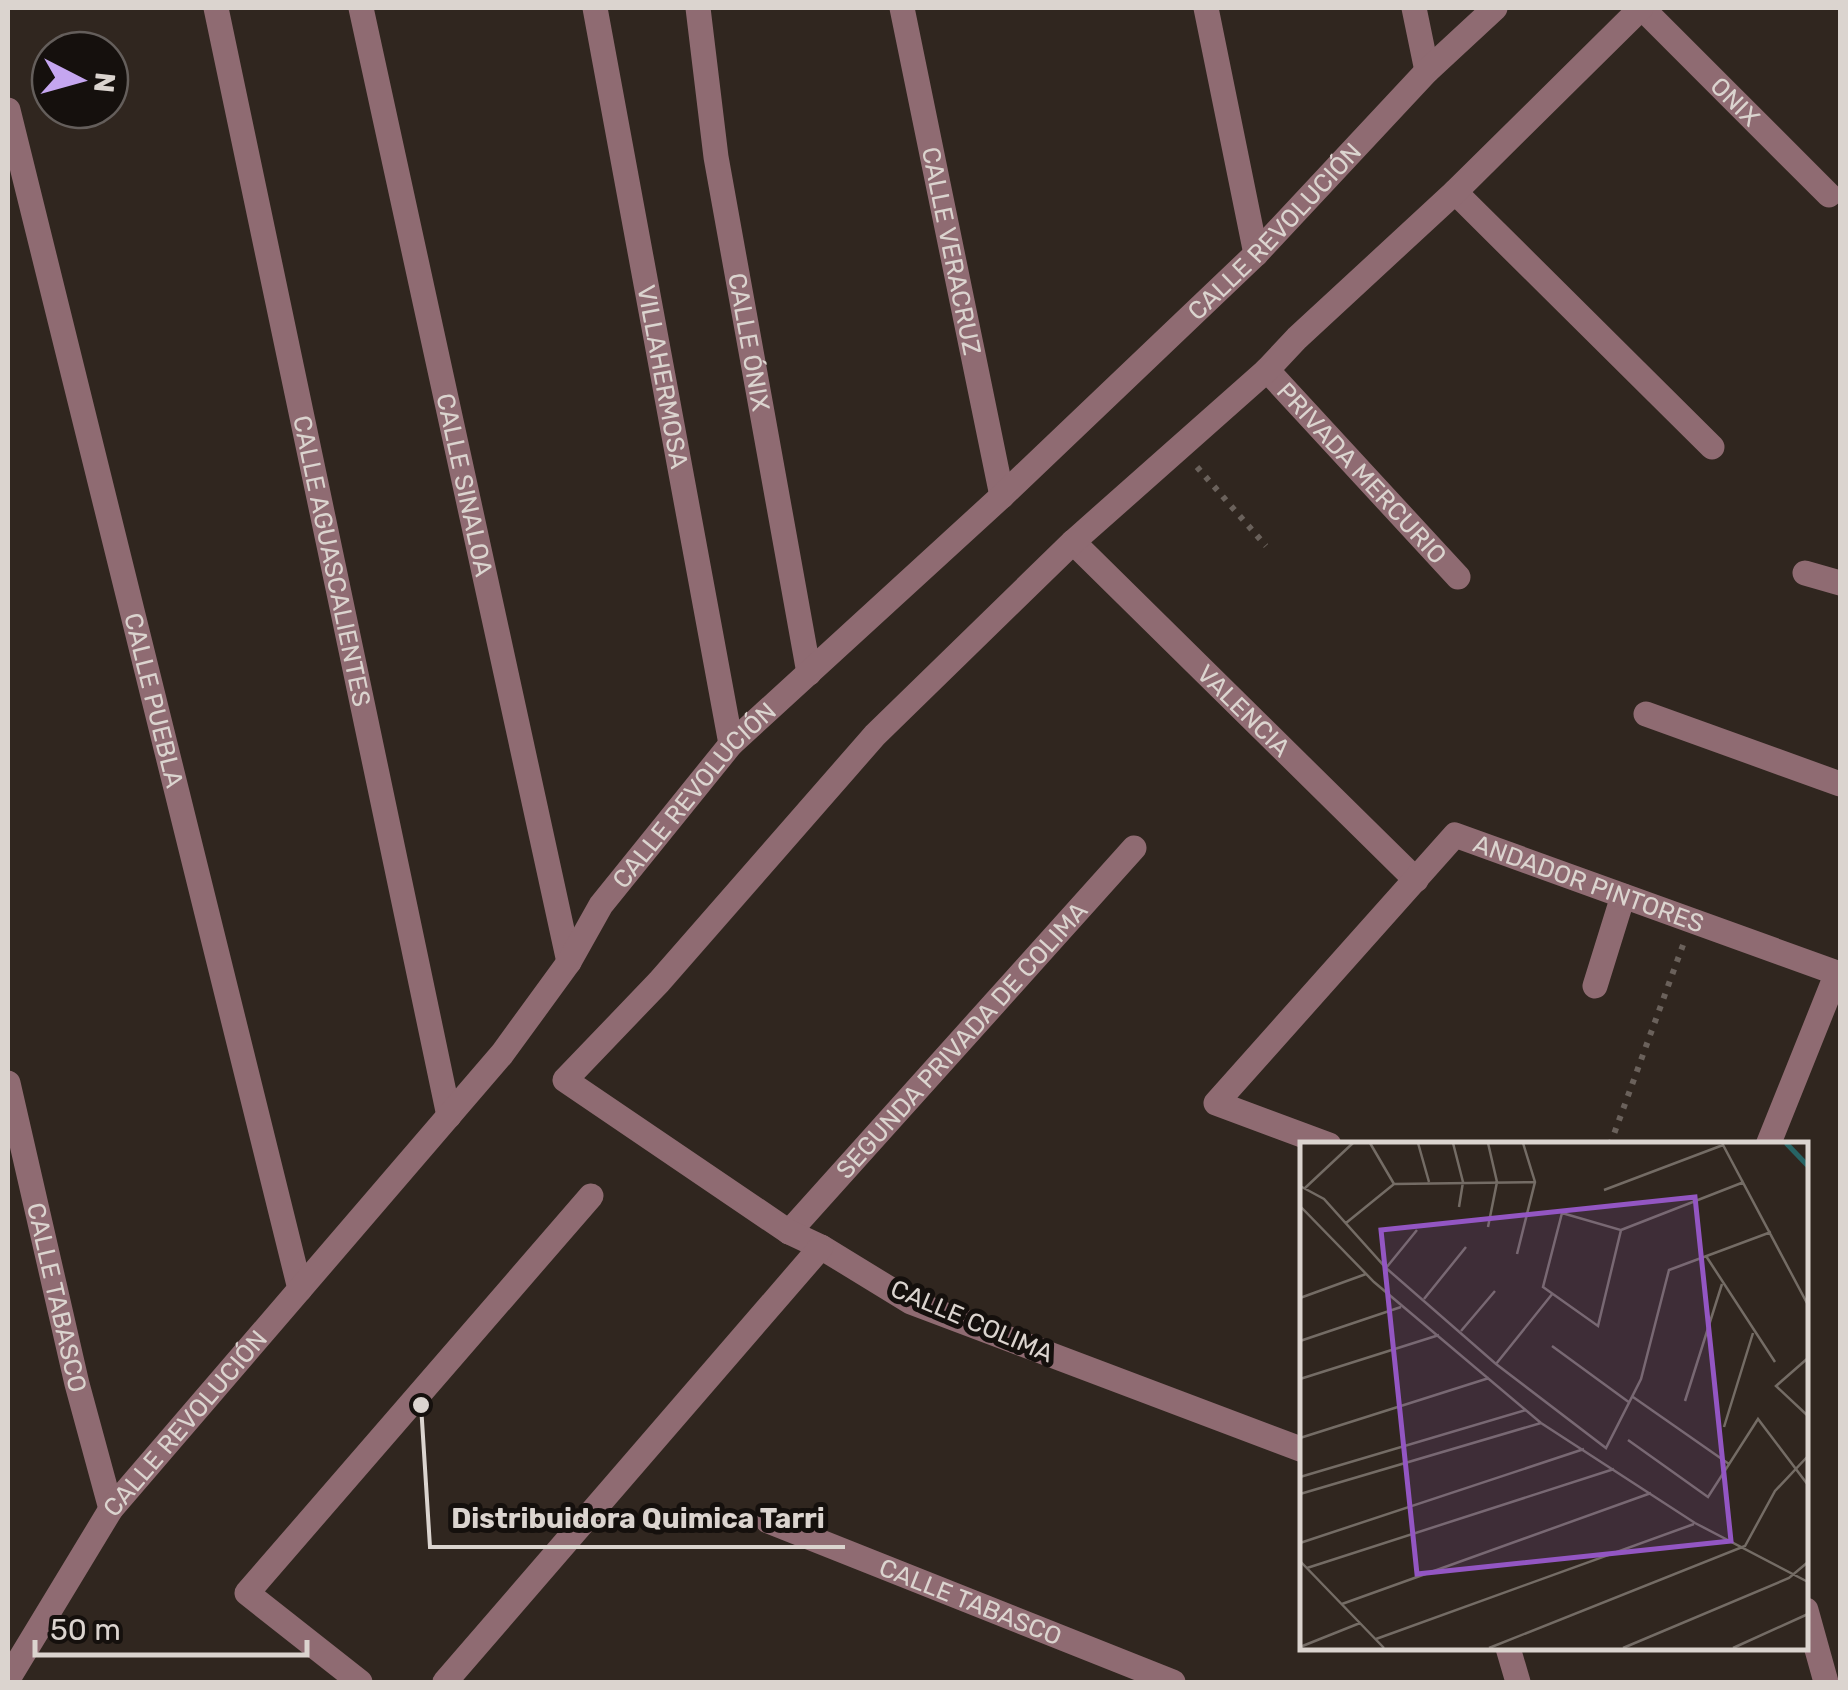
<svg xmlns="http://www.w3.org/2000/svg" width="1848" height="1690" font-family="Rubik,sans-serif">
	<rect width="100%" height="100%" fill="#30261f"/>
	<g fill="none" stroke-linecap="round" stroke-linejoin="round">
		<!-- path -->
		<g stroke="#6a615b" stroke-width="6" stroke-dasharray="5 8" stroke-linecap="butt">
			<polyline points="1197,467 1266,546"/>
			<polyline points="1610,1145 1683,945"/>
		</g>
		<!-- minor -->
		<g stroke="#8f6b72" stroke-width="25">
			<path id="s1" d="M216 8 449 1116"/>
			<path id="s2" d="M361 8 569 962"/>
			<path id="s3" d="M595 8 731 744"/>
			<path id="s4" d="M698 8 716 157 809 673"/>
			<path id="s5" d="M902 8 1002 496"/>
			<polyline points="1206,8 1256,254"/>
			<polyline points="1414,8 1427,71"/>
			<path id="s6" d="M1642 8 1829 195"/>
			<path id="s7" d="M8 110 300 1289"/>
			<polyline points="1455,192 1712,447"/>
			<path id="s8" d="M1267 370 1458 577"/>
			<path id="s9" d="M1073 542 1416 880"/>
			<polyline points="1805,573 1840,583"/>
			<polyline points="1646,714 1840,784"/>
			<polyline points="1595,986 1623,896"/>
			<path id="s10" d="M8 1083 77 1384 111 1509"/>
			<path id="s11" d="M1329 1145 1216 1103 1455 835 1837 973 1768 1145"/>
			<path id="s12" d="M789 1232 1134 848"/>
			<polyline points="1303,1450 911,1302 821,1247 789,1232 565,1080 659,982 875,735 1073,542 1267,370 1297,338 1455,192 1641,8"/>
			<path id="s13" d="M768 1521 1173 1682"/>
			<polyline points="1806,1610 1826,1682"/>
			<polyline points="1508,1648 1518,1682"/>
			<path id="s14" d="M8 1679 111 1509 502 1054 569 962 601 905 731 744 1002 496 1256 254 1427 71 1495 8"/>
			<polyline points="360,1682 247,1593 591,1196"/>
			<polyline points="445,1682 821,1247"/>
		</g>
	</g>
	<g text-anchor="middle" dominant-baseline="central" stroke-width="10" stroke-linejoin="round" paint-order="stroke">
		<!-- street labels -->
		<g font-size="25" fill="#dbd4cf" stroke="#15100d">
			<text stroke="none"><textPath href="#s6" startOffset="132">ONIX</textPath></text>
			<text stroke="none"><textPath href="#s14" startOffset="1932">CALLE REVOLUCIÓN</textPath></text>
			<text stroke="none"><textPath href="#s5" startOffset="248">CALLE VERACRUZ</textPath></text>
			<text stroke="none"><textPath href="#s4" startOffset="338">CALLE ÓNIX</textPath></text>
			<text stroke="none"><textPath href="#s3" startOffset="375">VILLAHERMOSA</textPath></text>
			<text stroke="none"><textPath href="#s8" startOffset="140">PRIVADA MERCURIO</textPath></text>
			<text stroke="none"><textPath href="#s2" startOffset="488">CALLE SINALOA</textPath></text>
			<text stroke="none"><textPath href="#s1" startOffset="565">CALLE AGUASCALIENTES</textPath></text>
			<text stroke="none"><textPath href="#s7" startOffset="608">CALLE PUEBLA</textPath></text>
			<text stroke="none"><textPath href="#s9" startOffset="240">VALENCIA</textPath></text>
			<text stroke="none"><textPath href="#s14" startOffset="1122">CALLE REVOLUCIÓN</textPath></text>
			<text stroke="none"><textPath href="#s11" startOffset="622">ANDADOR PINTORES</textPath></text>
			<text stroke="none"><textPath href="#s12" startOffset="258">SEGUNDA PRIVADA DE COLIMA</textPath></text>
			<text stroke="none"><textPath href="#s10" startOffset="220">CALLE TABASCO</textPath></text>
			<text transform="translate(972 1321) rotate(23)">CALLE COLIMA</text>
			<text stroke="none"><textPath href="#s14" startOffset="312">CALLE REVOLUCIÓN</textPath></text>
			<text stroke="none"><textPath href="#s13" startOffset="218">CALLE TABASCO</textPath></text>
		</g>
	</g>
	<!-- overview -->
	<g transform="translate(1300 1142)">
		<rect width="508" height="508" fill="#30261f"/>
		<path fill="none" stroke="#276465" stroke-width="5" d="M486 1 508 24"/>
		<path fill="none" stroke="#746c65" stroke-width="2.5" d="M70 1 94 42M118 1 129 40M153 1 163 40 159 65M188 1 197 40 188 85M422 1 508 163M0 44 24 57 86 126 196 222 306 306 341 237 369 128 471 90M5 46 53 1M304 48 423 3M0 64 74 140 241 281 395 381 508 440M262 71 321 88 298 184 243 145ZM46 81 94 42 235 40M321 88 444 40M217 112 235 40 223 1M406 114 475 220M86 126 117 88M0 156 66 132M124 157 166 105M161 189 195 149M0 199 101 165M252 204 330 261M508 216 476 244 508 274M196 222 253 151M0 237 139 193M333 255 429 322M385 259 422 142M424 285 453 191M0 296 189 236M328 298 408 355 458 277 508 343M0 335 226 268M0 352 241 281M0 401 284 307M0 419 84 506M7 426 314 327M42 462 351 351M76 497 394 382M0 505 60 481M189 506 445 404 475 349 508 314M323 506 489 436 508 420M433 506 508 472"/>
		<path fill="#9356c3" fill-opacity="0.15" stroke="#9356c3" stroke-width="5" d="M395 55 431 399 117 432 81 88Z"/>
		<rect width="508" height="508" fill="none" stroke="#dbd4cf" stroke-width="5"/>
	</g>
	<!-- callouts -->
	<path fill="none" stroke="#dbd4cf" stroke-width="4" d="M421 1405L430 1547H845"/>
	<circle fill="#dbd4cf" stroke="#15100d" stroke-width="4" cx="421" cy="1405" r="10"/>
	<g font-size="28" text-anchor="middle" font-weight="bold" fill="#dbd4cf" stroke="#15100d" stroke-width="10" stroke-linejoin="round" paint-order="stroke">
		<text x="638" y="1528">Distribuidora Quimica Tarri</text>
	</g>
	<!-- border -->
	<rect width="1848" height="1690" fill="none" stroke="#dbd4cf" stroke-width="20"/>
	<!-- north arrow -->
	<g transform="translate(80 80) rotate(96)"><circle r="48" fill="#15100d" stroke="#645e5b" stroke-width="2.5"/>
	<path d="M0-8L18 38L0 25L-18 38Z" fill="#c5a6f0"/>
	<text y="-15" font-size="28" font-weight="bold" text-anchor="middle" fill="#dbd4cf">N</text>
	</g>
	<!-- scale -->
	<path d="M35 1640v15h272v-15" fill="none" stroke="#dbd4cf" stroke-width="5"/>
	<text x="50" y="1640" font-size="30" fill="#dbd4cf" stroke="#15100d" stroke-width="8" paint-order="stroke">50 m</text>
</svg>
